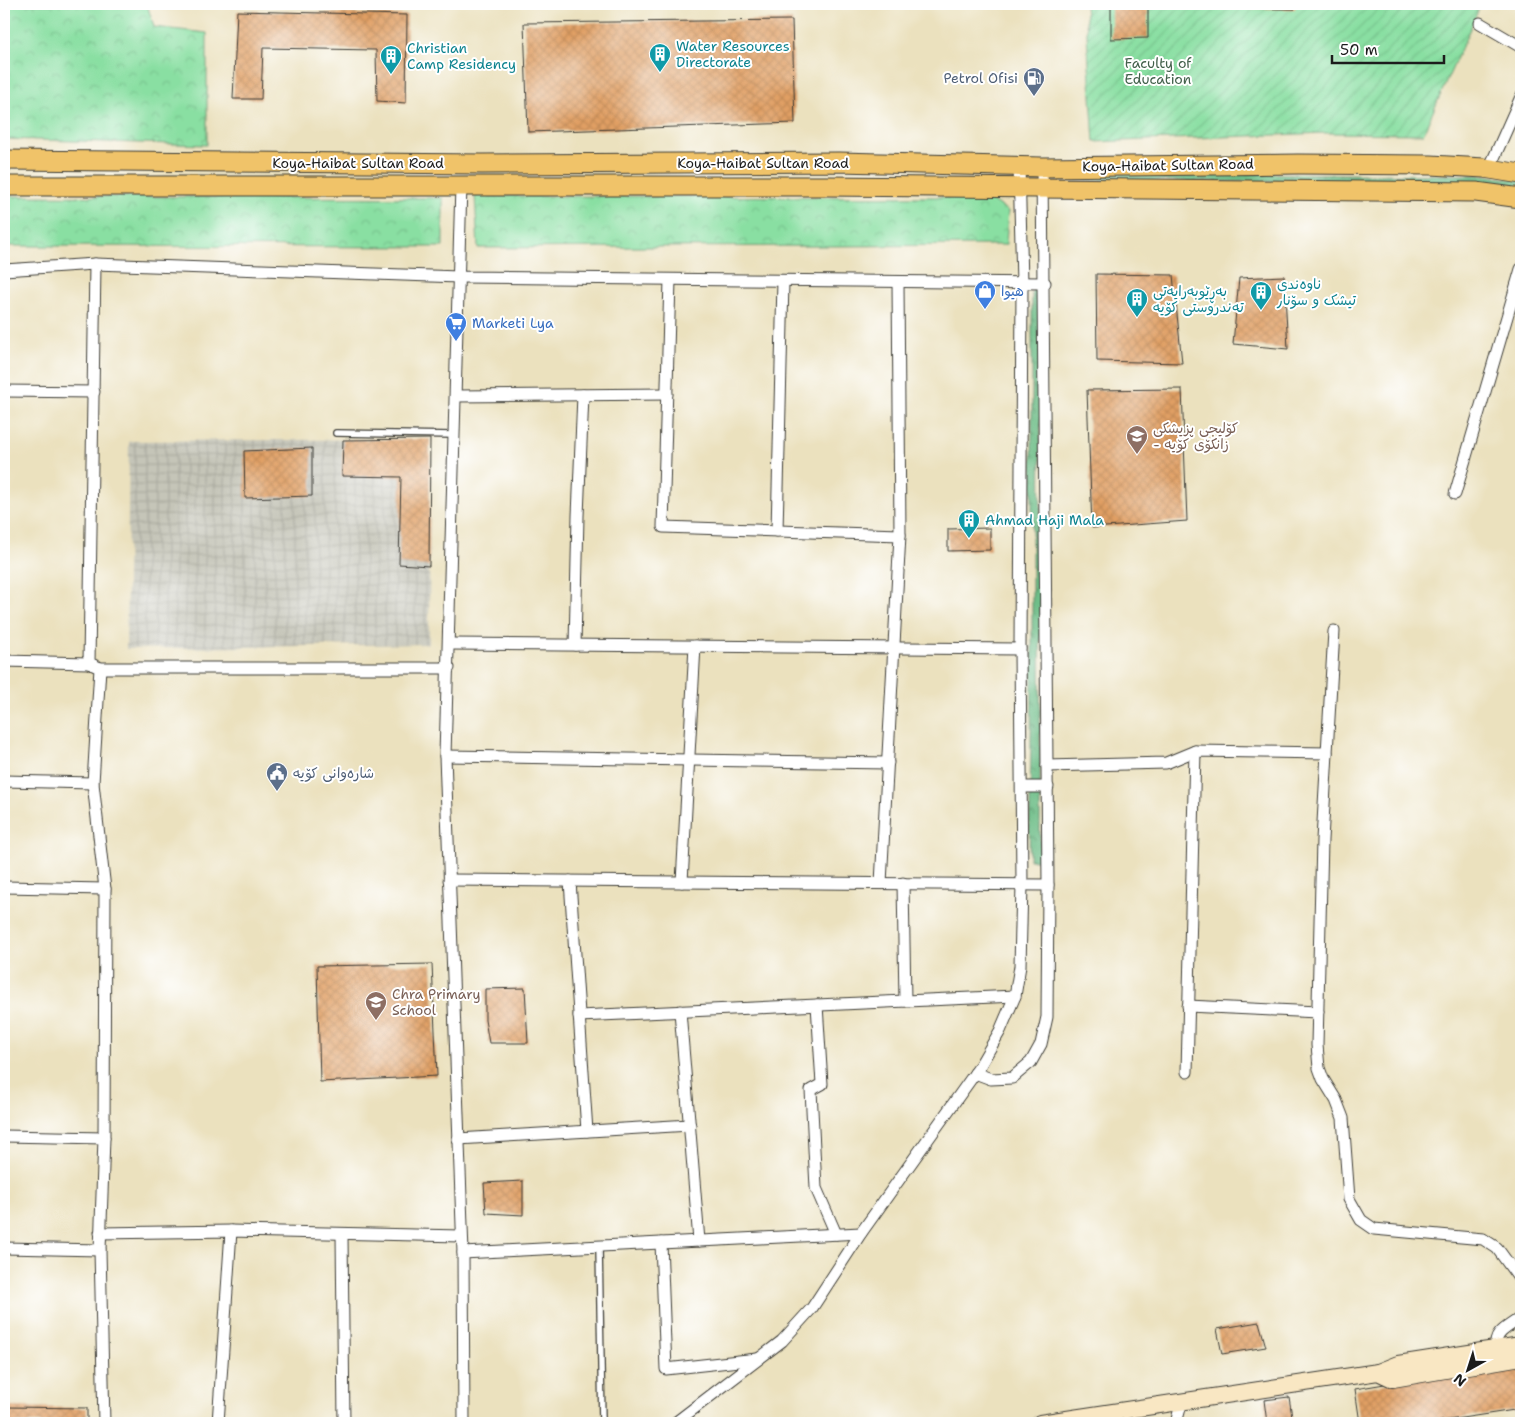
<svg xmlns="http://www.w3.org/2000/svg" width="1525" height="1427" font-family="'Shantell Sans','Playpen Sans Arabic',sans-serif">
	<defs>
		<pattern id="industrial-grid" width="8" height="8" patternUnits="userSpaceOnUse" patternTransform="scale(1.25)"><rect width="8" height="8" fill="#c5c5b8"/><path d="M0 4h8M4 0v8" fill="none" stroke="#a9a99e"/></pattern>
		<pattern id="forest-crowns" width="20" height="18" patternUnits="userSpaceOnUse" patternTransform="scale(1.25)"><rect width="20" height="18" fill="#6ebe88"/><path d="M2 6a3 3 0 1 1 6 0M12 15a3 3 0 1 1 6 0" fill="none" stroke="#5a9a6e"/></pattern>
		<pattern id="park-crowns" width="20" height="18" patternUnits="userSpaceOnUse" patternTransform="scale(1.25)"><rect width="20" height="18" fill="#89dfa2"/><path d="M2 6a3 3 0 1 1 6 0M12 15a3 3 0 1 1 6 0" fill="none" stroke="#76bf8b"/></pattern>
		<pattern id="garden-furrows" width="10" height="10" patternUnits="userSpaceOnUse" patternTransform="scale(1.25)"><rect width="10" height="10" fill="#89dfa2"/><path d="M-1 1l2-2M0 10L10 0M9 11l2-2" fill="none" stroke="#76bf8b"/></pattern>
		<pattern id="building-cross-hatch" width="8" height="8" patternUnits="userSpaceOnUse" patternTransform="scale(1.25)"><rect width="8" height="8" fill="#e09f63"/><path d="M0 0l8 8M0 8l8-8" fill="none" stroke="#c08855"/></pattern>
	</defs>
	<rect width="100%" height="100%" fill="#fff"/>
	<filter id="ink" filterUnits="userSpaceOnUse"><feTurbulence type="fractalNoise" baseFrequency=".02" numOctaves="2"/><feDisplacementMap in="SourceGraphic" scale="10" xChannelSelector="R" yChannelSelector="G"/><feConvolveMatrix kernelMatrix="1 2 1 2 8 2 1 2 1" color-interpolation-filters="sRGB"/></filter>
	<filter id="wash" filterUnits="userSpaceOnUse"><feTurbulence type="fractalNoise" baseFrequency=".0096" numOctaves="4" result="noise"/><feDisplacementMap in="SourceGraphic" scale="20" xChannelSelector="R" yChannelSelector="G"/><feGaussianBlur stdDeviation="1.12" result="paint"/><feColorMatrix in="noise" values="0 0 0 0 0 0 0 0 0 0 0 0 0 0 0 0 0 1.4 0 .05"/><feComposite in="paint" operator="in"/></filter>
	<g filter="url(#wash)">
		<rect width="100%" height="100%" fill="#ebe1be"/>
		<!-- industrial -->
		<polygon fill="url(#industrial-grid)" points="430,439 429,644 126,649 129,441"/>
		<!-- forest -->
		<g fill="url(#forest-crowns)" stroke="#456d52">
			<polygon points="1057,172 1485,175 1521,181 1521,189 1400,183 1058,180"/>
			<polygon points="1032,287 1041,287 1040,860 1029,860 1032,675"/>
		</g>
		<!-- park -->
		<g fill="url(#park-crowns)" stroke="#527e5f">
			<polygon points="4,4 147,4 154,27 207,33 207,145 4,139"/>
			<polygon points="4,196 443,198 443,247 4,246"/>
			<polygon points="475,196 986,197 1008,211 1006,245 478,248"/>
		</g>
		<!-- garden -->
		<polygon fill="url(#garden-furrows)" stroke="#527e5f" points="1085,4 1481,4 1423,134 1326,133 1094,142"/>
		<g id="blocks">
			<!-- building -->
			<g fill="url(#building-cross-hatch)">
				<polygon points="1111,4 1148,4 1148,38 1111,39"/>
				<polygon points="1220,4 1296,4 1295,9 1221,8"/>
				<polygon points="237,11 407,15 406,103 377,101 376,50 263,48 261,99 233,99"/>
				<polygon points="792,20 795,123 528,132 524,23"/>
				<polygon points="1096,274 1173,275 1182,363 1097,361"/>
				<polygon points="1284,276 1288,349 1233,344 1239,278"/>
				<polygon points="1182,389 1187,521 1092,528 1087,390"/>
				<polygon points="430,439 429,566 399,564 401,477 342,476 343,440"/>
				<polygon points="312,448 312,496 245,498 244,451"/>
				<polygon points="990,528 990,550 948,551 948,529"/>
				<polygon points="432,964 437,1076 320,1082 317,966"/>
				<polygon points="525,988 528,1043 489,1043 485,1020 485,989"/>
				<polygon points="523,1181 523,1215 486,1213 484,1183"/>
				<polygon points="1259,1322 1266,1347 1222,1354 1217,1329"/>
				<polygon points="1521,1361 1521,1409 1429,1423 1360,1423 1355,1389"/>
				<polygon points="1289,1397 1293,1423 1267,1423 1264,1400"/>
				<polygon points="7,1407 87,1408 87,1423 7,1423"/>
				<polygon points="551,1420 597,1421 597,1423 506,1423"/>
			</g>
		</g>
	</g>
	<g filter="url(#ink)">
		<use href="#blocks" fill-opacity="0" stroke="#3b3a34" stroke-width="1"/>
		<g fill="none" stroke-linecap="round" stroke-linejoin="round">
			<!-- lane casing -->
			<g stroke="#3b3a34" stroke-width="8">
				<g id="lane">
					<polyline points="336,433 454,435"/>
					<polyline points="599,1246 602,1423"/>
				</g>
			</g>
			<!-- street casing -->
			<g stroke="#3b3a34" stroke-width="13">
				<g id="street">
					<polyline points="1480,23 1521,47"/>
					<polyline points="1489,169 1521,97"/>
					<polyline points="461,185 445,756 463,1253 464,1423"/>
					<polyline points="95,264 89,663 100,668 93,783 105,889 104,1138 100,1250 104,1423"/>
					<polyline points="4,270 95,264 459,277 1045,283"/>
					<polyline points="670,280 663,527 900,535"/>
					<polyline points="4,391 94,392"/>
					<polyline points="457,396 667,394"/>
					<polyline points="1455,494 1521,269"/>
					<polyline points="777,531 783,281"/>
					<polyline points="1334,631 1322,840 1317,1045 1319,1068 1323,1079 1336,1100 1343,1118 1349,1199 1361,1220 1374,1229 1483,1239 1497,1248 1521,1281"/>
					<polyline points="450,644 1020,649"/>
					<polyline points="575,645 578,516 583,395"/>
					<polyline points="4,661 89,663"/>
					<polyline points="100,668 449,668"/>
					<polyline points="445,756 888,763"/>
					<polyline points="1047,766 1166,763 1195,751 1327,753"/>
					<polyline points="4,781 93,783"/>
					<polyline points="1022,787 1048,787"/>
					<polyline points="449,880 1048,885"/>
					<polyline points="570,881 587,1131"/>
					<polyline points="682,882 695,646"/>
					<polyline points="881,883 900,535 898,282"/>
					<polyline points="903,883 905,1001"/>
					<polyline points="4,887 105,889"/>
					<polyline points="817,1005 822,1084 811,1090 816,1188 836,1234"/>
					<polyline points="1188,1006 1318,1012"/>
					<polyline points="680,1011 699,1241"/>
					<polyline points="579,1016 1015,996"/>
					<polyline points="1187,1072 1195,751"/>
					<polyline points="975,1073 991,1079 1012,1078 1031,1062 1041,1044 1047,1017 1048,885 1042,167"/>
					<polyline points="4,1136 104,1138"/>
					<polyline points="458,1139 690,1125"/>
					<polyline points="100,1233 231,1231 461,1236"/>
					<polyline points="342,1234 344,1423"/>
					<polyline points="661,1243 666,1369 757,1359"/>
					<polyline points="4,1248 100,1250"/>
					<polyline points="463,1253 861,1233"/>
					<path d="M1496 1349C1493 1331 1510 1327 1521 1317"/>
					<polyline points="218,1423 231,1231"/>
					<polyline points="675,1423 782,1341 812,1308 861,1233 978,1069 1000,1031 1015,996 1020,966 1022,885 1020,649 1022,283 1019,166"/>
					<polyline points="1176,1423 1182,1401"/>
				</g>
			</g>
			<!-- secondary casing -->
			<g stroke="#3b3a34" stroke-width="18">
				<g id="secondary">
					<polyline points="1378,1372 1398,1364 1521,1345"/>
					<polyline points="1040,1423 1378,1372 1393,1379 1521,1357"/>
				</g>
			</g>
			<!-- primary casing -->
			<g stroke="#3b3a34" stroke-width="21">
				<g id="primary">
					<polyline points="4,160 482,164 839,162 1042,167 1298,164 1431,165 1484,168 1521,174"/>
					<polyline points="4,186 826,186 1476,192 1521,198"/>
				</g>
			</g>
			<!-- lane -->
			<use href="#lane" stroke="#fff" stroke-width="5.5"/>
			<!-- street -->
			<use href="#street" stroke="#fff" stroke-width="11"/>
			<!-- secondary -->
			<use href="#secondary" stroke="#f9e7c3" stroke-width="16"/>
			<!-- primary -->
			<use href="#primary" stroke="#f0c369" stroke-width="19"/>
		</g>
	</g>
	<!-- icons -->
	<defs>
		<g id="building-pin" transform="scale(1.125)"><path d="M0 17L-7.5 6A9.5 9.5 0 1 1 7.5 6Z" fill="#0f9aa8" stroke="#fff"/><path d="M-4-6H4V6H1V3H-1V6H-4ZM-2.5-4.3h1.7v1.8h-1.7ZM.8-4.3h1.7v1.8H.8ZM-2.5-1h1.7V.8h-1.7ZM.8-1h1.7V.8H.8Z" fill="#fff"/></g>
		<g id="fuel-pin" transform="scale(1.125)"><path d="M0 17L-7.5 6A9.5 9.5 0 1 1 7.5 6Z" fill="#5c6f8a" stroke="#fff"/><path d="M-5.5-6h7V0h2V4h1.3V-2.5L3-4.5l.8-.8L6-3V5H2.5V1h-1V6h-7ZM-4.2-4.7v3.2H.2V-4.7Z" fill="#fff"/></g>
		<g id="shop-pin" transform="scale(1.125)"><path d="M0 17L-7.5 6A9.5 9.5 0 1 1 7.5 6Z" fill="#3f7fe0" stroke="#fff"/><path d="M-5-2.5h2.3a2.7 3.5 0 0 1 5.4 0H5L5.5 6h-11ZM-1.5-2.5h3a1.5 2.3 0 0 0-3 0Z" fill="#fff"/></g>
		<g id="supermarket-pin" transform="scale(1.125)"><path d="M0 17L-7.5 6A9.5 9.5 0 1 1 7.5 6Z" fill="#3f7fe0" stroke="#fff"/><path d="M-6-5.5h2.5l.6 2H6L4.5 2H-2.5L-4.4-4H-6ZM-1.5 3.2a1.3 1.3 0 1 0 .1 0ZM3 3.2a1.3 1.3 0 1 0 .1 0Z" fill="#fff"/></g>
		<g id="university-pin" transform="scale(1.125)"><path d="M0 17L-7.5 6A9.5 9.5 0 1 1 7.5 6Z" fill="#8d6e63" stroke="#fff"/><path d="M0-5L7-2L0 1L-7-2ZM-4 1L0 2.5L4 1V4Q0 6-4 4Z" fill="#fff"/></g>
		<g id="civic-pin" transform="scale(1.125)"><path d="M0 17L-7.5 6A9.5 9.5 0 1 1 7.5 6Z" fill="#5c6f8a" stroke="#fff"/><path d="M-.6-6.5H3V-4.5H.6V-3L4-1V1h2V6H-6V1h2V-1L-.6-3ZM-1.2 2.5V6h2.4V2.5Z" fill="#fff"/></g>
		<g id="school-pin" transform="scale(1.125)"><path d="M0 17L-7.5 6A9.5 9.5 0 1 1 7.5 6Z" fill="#8d6e63" stroke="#fff"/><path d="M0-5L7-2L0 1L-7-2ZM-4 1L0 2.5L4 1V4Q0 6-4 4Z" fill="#fff"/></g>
	</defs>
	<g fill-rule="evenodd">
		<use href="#building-pin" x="660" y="54"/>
		<use href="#building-pin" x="391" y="56"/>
		<use href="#fuel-pin" x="1034" y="78"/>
		<use href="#shop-pin" x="985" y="291"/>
		<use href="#building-pin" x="1261" y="292"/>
		<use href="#building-pin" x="1137" y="299"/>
		<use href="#supermarket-pin" x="456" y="323"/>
		<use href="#university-pin" x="1137" y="436"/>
		<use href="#building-pin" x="969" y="520"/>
		<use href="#civic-pin" x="277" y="773"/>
		<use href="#school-pin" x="376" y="1002"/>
	</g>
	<g text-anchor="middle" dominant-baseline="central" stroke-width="4" stroke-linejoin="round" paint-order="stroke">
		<!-- culture labels -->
		<g font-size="14" fill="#0d838f" stroke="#fff" text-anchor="start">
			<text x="676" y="46">Water Resources<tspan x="676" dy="16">Directorate</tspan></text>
			<text x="407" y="48">Christian<tspan x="407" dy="16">Camp Residency</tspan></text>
			<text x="1277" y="284">ناوەندی<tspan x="1277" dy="16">تیشک و سۆنار</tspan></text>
			<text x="1153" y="291">بەڕێوبەرایەتی<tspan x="1153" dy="16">تەندروستی کۆیە</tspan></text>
			<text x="985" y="520">Ahmad Haji Mala</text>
		</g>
		<!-- park labels -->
		<g font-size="14" fill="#42604b" stroke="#fff">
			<text x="1158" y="63">Faculty of<tspan x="1158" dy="16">Education</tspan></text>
		</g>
		<!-- service labels -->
		<g font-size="14" fill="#4e5e75" stroke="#fff" text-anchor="end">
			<text x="1018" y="78">Petrol Ofisi</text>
			<text x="293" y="773" text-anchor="start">شارەوانی کۆیە</text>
		</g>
		<!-- street labels -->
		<g font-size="14" fill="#1c1c1c" stroke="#fff">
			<text x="358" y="163">Koya-Haibat Sultan Road</text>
			<text x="763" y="163">Koya-Haibat Sultan Road</text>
			<text transform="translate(1168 165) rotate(-1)">Koya-Haibat Sultan Road</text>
		</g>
		<!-- shop labels -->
		<g font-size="14" fill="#366cbe" stroke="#fff" text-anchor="start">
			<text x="1001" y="291">هیوا</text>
			<text x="472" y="323">Marketi Lya</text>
		</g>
		<!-- education labels -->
		<g font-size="14" fill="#785e54" stroke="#fff" text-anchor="start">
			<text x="1153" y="428">کۆلیجی پزیشکی<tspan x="1153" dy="16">- زانکۆی کۆیە</tspan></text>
			<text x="392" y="994">Chra Primary<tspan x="392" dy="16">School</tspan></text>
		</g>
	</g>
	<!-- margin -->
	<rect width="1525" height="1427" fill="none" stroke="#fff" stroke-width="20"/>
	<!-- north arrow -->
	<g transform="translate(1468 1370) rotate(219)" stroke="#ffffff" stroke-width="4" paint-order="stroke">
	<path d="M0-4L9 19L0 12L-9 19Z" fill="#1c1c1c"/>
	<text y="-8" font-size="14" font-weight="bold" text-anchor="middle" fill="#1c1c1c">N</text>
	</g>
	<!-- scale -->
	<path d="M1332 55v8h112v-8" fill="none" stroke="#1c1c1c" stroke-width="2.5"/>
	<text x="1340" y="55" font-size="15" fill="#1c1c1c" stroke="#ffffff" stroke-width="4" paint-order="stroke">50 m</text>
</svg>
